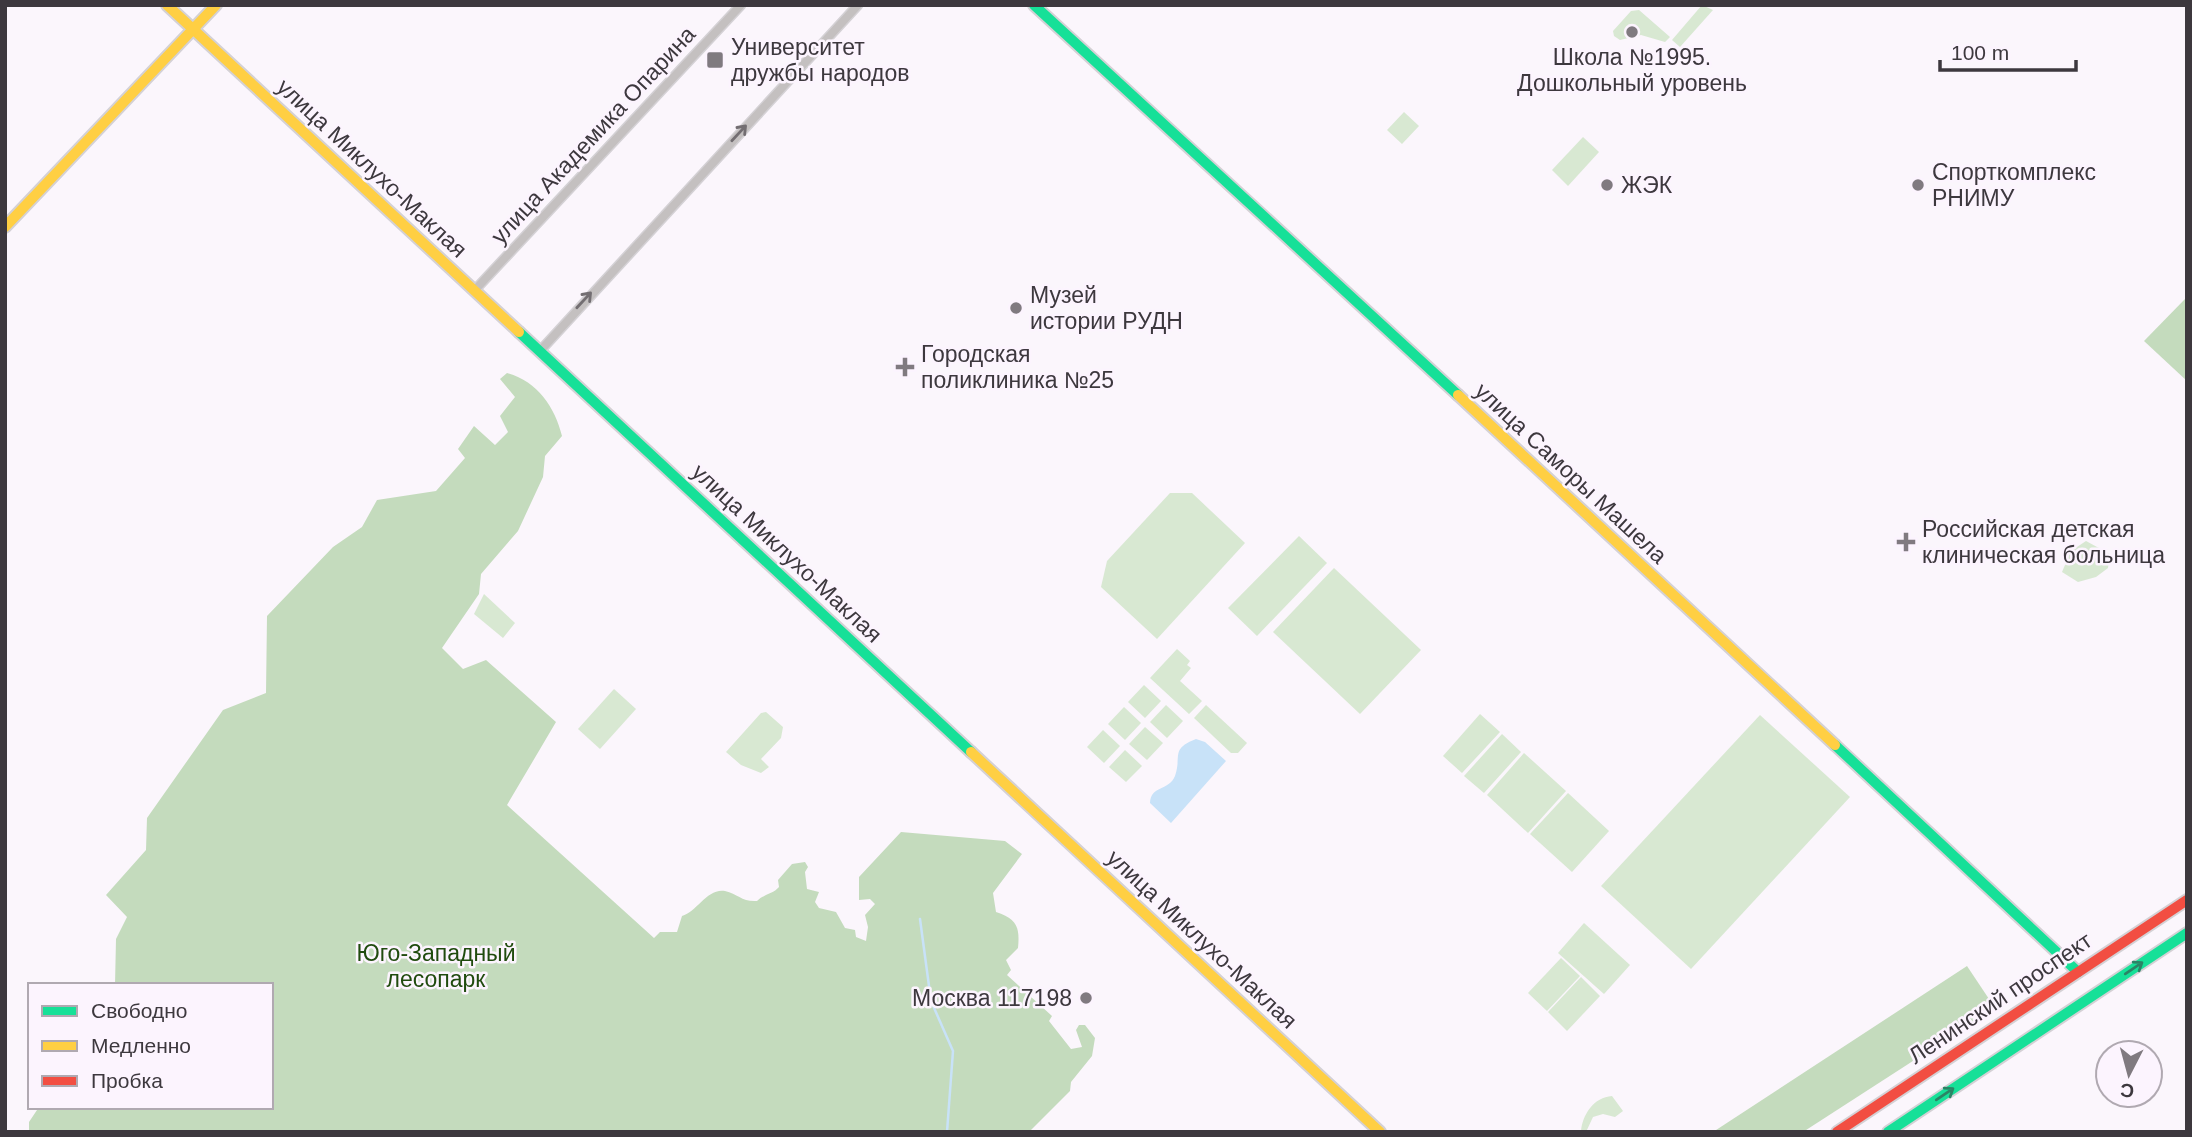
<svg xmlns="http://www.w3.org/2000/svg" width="2192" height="1137" font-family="Arial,sans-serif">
	<rect width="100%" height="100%" fill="#fbf6fc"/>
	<!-- green -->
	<g fill="#d8e8d2">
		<polygon points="1702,5 1713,10 1680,47 1672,40"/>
		<polygon points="1639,10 1670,37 1665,42 1641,35 1620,40 1614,36 1613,31 1631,11"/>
		<polygon points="1404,112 1419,126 1402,144 1387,130"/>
		<polygon points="1583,137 1599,152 1568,186 1552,170"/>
		<polygon points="1170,493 1192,493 1245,543 1157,639 1101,587 1107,561"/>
		<polygon points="1299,536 1327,563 1257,636 1228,608"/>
		<polygon points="2086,541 2110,554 2108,568 2096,577 2078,582 2062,572 2071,551"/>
		<polygon points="1334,568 1421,650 1360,714 1273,632"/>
		<polygon points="484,594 515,623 503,638 474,614"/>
		<polygon points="1177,649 1190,661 1187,665 1191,668 1180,681 1202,701 1189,714 1150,678"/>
		<polygon points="1144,685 1161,701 1145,718 1128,702"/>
		<polygon points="614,689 636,709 600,749 578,729"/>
		<polygon points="1166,705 1183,721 1167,738 1150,722"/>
		<polygon points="1206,705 1247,743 1238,753 1231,753 1194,718"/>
		<polygon points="1124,707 1141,723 1125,740 1108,724"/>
		<polygon points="766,712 783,727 781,738 761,759 769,767 761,773 741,765 726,752 761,713"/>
		<polygon points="1480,714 1500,732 1462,773 1443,756"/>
		<polygon points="1760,715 1850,797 1691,969 1601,886"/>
		<polygon points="1145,727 1163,743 1147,760 1129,744"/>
		<polygon points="1103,730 1120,746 1104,763 1087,747"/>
		<polygon points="1502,734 1521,752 1484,793 1464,776"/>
		<polygon points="1125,750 1142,766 1126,782 1109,767"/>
		<polygon points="1524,753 1566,791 1528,833 1487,795"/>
		<polygon points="1568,793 1609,831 1572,872 1530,834"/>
		<polygon points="1584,923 1630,965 1604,994 1558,953"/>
		<polygon points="1561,958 1580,976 1547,1011 1528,993"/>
		<polygon points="1581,977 1600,996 1567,1031 1548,1012"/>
		<path d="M1612 1096 1623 1111 1615 1117 1603 1114 1593 1117 1586 1132H1581C1582 1115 1594 1097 1612 1096Z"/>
	</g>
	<!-- forest -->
	<g fill="#c4dbbd">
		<polygon points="2185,299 2187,301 2187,381 2144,341"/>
		<path d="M507 373C537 381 555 407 562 436L545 456 543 477 518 531 481 574 479 594 442 648 463 669 486 660 556 722 507 805 654 938 660 932H677L682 916C697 912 707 888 725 891 738 894 742 902 757 901 764 894 773 894 779 887L778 880 792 864 805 862 808 867 805 872 807 889 819 892 815 902 819 908 836 912 845 928 855 930 856 937 866 941 868 927 865 915 875 904 870 899 859 900V877L901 832 1005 841 1022 854 993 893 996 912C1017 919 1020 927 1018 948L1006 960 1011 970 1007 975 1052 1016 1049 1021 1071 1049 1082 1047 1076 1030 1079 1025H1085L1095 1038 1092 1056 1071 1082 1070 1091 1029 1132H29V1122L39 1107H271V985H115L116 939 127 917 106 895 146 850 147 818 223 710 266 693 267 616 333 547 362 527 377 500 436 491 465 458 458 449 474 426 495 445 508 432 500 416 515 397 500 379Z"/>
		<polygon points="1967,966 1995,1008 1803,1132 1713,1132"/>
	</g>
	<!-- water -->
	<path fill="#c8e2f8" d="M1196 739 1205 742 1226 761 1171 823 1150 803C1151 785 1169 791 1175 776 1182 756 1170 749 1196 739Z"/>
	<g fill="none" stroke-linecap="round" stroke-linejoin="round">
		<!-- stream -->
		<polyline stroke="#c8e2f8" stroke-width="2.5" points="920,919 931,1001 953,1051 947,1132"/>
		<!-- street casing -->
		<g stroke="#d4d1d5" stroke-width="11">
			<g id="street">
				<polyline points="474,291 741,5"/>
				<polyline points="540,351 858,5"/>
			</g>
		</g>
		<!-- fast casing -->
		<g stroke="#d4d1d5" stroke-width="14">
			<g id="fast">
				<polyline points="1034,5 1458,395"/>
				<polyline points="519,332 971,752"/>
				<polyline points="1835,745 2078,972"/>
				<polyline points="1888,1132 2187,933"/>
			</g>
		</g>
		<!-- slow casing -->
		<g stroke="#d4d1d5" stroke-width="14">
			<g id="slow">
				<polyline points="167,5 519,332"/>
				<polyline points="5,227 216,5"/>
				<polyline points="1458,395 1835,745"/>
				<polyline points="971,752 1380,1132"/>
			</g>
		</g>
		<!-- jam casing -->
		<g stroke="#d4d1d5" stroke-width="14">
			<polyline id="jam" points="1837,1132 2187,900"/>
		</g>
		<!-- street -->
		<use href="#street" stroke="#c4c0c0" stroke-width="8"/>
		<!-- fast -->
		<use href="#fast" stroke="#16e098" stroke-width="10"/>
		<!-- slow -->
		<use href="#slow" stroke="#ffcf43" stroke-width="10"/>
		<!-- jam -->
		<use href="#jam" stroke="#f24e42" stroke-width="10"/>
	</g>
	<!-- one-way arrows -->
	<defs><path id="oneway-shaft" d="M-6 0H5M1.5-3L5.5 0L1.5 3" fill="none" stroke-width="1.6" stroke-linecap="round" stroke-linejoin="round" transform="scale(1.75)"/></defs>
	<g stroke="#736e72">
		<use href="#oneway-shaft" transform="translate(739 133) rotate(-47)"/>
		<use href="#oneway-shaft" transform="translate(584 300) rotate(-47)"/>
	</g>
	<g stroke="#2b8466">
		<use href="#oneway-shaft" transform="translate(2134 968) rotate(-34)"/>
		<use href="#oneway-shaft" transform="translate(1945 1094) rotate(-34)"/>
	</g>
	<!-- markers -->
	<g fill="#807a80" stroke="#fcf4fe" stroke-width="2.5">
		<circle cx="1632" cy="32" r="7"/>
		<rect x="706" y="51" width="18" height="18" rx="3.5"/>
		<circle cx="1607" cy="185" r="7"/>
		<circle cx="1918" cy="185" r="7"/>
		<circle cx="1016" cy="308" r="7"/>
		<path d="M901.5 356.5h7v7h7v7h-7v7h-7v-7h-7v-7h7z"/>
		<path d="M1902.5 531.5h7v7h7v7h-7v7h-7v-7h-7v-7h7z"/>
		<circle cx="1086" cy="998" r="7"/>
	</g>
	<g text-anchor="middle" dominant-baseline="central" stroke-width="5" stroke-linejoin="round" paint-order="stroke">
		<!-- poi labels -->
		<g font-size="23" fill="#3d383e" stroke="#fcf4fe" text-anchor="start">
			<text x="731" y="47">Университет<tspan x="731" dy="26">дружбы народов</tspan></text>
			<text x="1632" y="57" text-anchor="middle">Школа №1995.<tspan x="1632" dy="26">Дошкольный уровень</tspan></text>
			<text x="1932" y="172">Спорткомплекс<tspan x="1932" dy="26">РНИМУ</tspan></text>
			<text x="1621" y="185">ЖЭК</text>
			<text x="1030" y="295">Музей<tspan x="1030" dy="26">истории РУДН</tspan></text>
			<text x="921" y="354">Городская<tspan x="921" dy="26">поликлиника №25</tspan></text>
			<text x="1922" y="529">Российская детская<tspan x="1922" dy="26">клиническая больница</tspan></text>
			<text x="1072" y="998" text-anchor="end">Москва 117198</text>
		</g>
		<!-- street labels -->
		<g font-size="23" fill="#3d383e" stroke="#fcf4fe">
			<text transform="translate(593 135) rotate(-47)">улица Академика Опарина</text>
			<text transform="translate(372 168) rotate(43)">улица Миклухо-Маклая</text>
			<text transform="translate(1571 473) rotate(43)">улица Саморы Машела</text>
			<text transform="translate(787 553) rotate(43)">улица Миклухо-Маклая</text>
			<text transform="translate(1202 939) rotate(43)">улица Миклухо-Маклая</text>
			<text transform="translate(2000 998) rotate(-34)">Ленинский проспект</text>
		</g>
		<!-- park labels -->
		<g font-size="23" fill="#204b0e" stroke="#fcf4fe">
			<text x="436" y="953">Юго-Западный<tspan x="436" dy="26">лесопарк</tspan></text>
		</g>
	</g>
	<!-- border -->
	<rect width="2192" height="1137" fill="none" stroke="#3d383e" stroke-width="14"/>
	<!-- legend -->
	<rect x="28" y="983" width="245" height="126" fill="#fcf4fe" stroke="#b0a9b1" stroke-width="2"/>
	<rect x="42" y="1006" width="35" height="10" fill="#16e098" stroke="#b0a9b1" stroke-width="2"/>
	<text x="91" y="1018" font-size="21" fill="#3d383e">Свободно</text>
	<rect x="42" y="1041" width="35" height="10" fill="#ffcf43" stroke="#b0a9b1" stroke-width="2"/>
	<text x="91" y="1053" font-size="21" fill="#3d383e">Медленно</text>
	<rect x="42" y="1076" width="35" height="10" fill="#f24e42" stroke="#b0a9b1" stroke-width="2"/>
	<text x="91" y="1088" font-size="21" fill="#3d383e">Пробка</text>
	<!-- north arrow -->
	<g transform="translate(2129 1074) rotate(186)"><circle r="33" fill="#fcf4fe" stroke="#b0a9b1" stroke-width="2"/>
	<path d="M0-5L12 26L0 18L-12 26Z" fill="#807a80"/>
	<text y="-10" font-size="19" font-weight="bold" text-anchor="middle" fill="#3d383e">С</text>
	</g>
	<!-- scale -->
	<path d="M1940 60v10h136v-10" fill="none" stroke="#3d383e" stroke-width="3.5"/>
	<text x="1951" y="60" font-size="21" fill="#3d383e" stroke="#fcf4fe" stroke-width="5" paint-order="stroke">100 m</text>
</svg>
